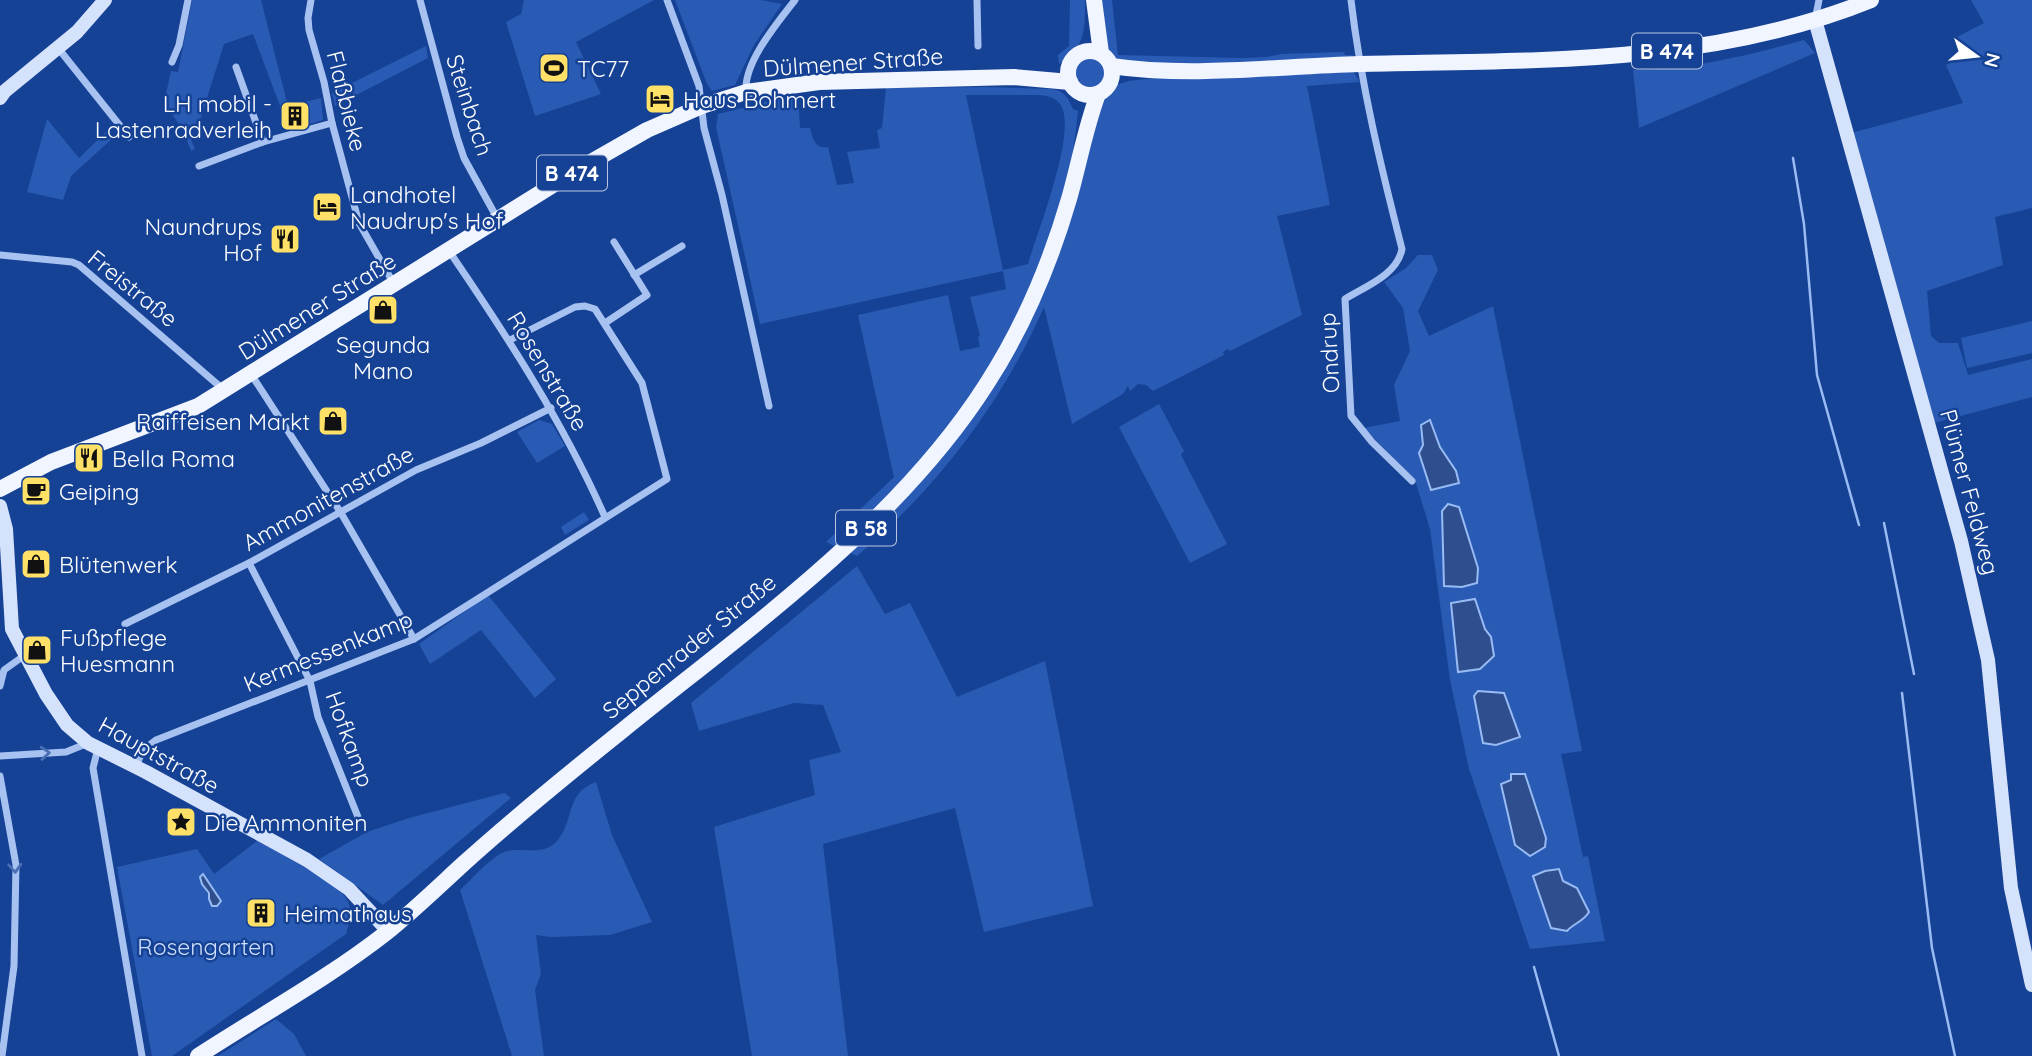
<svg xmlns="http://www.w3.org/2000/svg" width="2032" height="1056" font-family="Quicksand,sans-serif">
	<rect width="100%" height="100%" fill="#164295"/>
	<!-- green -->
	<g fill="#295ab4" fill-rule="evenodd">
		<polygon points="192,0 261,0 288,106 321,98 323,120 289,130 253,34 224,44 197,130 187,130 195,149 191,151 183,130 164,103 171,71 178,72"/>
		<polygon points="524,0 654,0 576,42 601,94 535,116 506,22 521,14"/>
		<polygon points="675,0 760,0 782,4 754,45 735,85 712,91 707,84"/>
		<path d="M1070 0H1085C1085 30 1086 46 1059 64L1058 55 1069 46Z"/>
		<polygon points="1098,0 1112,0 1118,55 1243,58 1267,57 1281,54 1344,52 1345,55 1353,55 1352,58 1191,66 1115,60 1107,51"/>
		<polygon points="1971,0 2032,0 2032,208 1995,217 2003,265 1927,291 1931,336 1939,343 1958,343 1968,375 2032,359 2032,397 1934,423 1851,133 1963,103 1946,65 1966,55 1957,37 1984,23"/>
		<path d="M1804 40 1815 53 1639 128 1633 70C1693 69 1747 56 1804 40Z"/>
		<polygon points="426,46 428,58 335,106 332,93"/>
		<circle cx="1090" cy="73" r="16"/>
		<path d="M1352 70 1360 82 1307 86 1330 205 1277 216 1302 315 1230 351 1228 349 1223 352 1224 355 1153 391 1146 385 1138 384 1130 391 1128 386 1123 394 1072 424 1044 307C1003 402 936 489 857 556L848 552 1008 360 1100 101 1119 84 1129 81 1174 76Z"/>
		<path d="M985 87 1052 89C1065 91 1068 98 1073 109L1078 111C1069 218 1023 322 961 409 952 422 944 436 934 448 904 483 869 514 837 547L826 542 894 477 858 315 948 295 960 351 980 347 978 337 980 336 970 297 1006 289 1003 271 760 324 716 127 718 114 798 94 800 128H810C813 139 815 149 828 147L837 185 854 183 847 152 880 148 877 130 882 128 886 88ZM966 95H1040C1047 96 1055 97 1060 104 1079 129 1036 235 1028 264L1003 270Z"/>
		<polygon points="47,119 79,158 109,129 114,137 71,176 63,200 27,192"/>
		<polygon points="1418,255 1432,255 1438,270 1418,311 1429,336 1493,306 1582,751 1561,754 1583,857 1588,856 1605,941 1530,949 1469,769 1450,680 1430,529 1415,480 1364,428 1400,421 1394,385 1410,351 1403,308 1384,282 1406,268"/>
		<polygon points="2032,321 2032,353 1967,368 1961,338"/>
		<polygon points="1159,404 1184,451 1181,455 1227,544 1190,563 1119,427"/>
		<polygon points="539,420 552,424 565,446 537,463 517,432"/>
		<polygon points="584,512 589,520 565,535 561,527"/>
		<polygon points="857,566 885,614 910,603 957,697 1045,661 1093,906 984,932 955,808 823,844 848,1056 752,1056 714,827 815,795 809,760 841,752 823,705 794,703 699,731 691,703"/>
		<polygon points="488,595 556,679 535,698 481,630 430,664 419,644"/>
		<path d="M596 782 612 835 652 922 610 935 551 937 536 935 541 974 535 990 544 1056H512L460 890C472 879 485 863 500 854 517 844 541 858 556 842 575 823 564 793 596 782Z"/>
		<polygon points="504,793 511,798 383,905 319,859 367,832 409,818"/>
		<path d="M257 841C278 852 340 880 348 902 353 913 349 924 346 934L172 1056H152L117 867 197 849 214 874Z"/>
		<polygon points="276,1019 294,1034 306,1056 218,1056"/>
	</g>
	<!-- water -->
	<g fill="#2f4e8d" stroke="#99bbf4" stroke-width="2">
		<polygon points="1430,420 1440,447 1456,471 1459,483 1431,490 1419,453 1423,445 1421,425"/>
		<polygon points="1448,504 1459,507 1478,568 1477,583 1462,587 1444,586 1442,511"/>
		<polygon points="1475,599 1485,629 1491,637 1494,656 1480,669 1458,672 1451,603"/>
		<polygon points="1478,691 1504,693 1520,737 1496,745 1483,743 1474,696"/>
		<polygon points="1511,774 1525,774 1546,838 1545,847 1530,856 1515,845 1501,784 1511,780"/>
		<path d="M1559 869 1563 881 1577 888 1589 912C1583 922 1574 923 1567 931L1551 928 1533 876 1545 871Z"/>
		<polygon points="203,874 221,901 217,906 212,906 209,899 209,893 202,884 200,877"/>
	</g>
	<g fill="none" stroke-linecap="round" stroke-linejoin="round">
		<!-- stream -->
		<g stroke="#99bbf4" stroke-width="2.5">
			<polyline points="1793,158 1804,224 1817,375 1859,525"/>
			<polyline points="1884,523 1914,674"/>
			<polyline points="1902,693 1932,948 1955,1056"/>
			<polyline points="1534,967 1559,1056"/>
		</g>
		<!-- street -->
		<g stroke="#a7c2f1" stroke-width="7">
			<polyline points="311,0 308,18 309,30 324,82 332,123 359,223 394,284"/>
			<polyline points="420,0 457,137 464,158 497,218"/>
			<polyline points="667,0 699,86 704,128 722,195 769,406"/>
			<polyline points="977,0 978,46"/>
			<path d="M1351 0C1361 85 1381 167 1402 249 1397 275 1366 286 1345 299L1351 416 1372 442 1412 481"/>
			<polyline points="1815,20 1819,0"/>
			<polyline points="58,48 129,137"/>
			<polyline points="172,62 179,45 188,0"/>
			<polyline points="236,67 263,142"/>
			<path d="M746 91C744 62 778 22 795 0"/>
			<polyline points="199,166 263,142 332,123"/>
			<path d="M449 251C507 336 563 422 605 517"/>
			<polyline points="0,255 72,262 79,265 224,390"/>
			<polyline points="634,275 682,246"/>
			<polyline points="605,323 647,295 614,242"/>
			<polyline points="251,374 341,513 414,639"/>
			<polyline points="249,563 310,681 318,717 358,817"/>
			<polyline points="125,624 249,563 416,470 481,443 551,408"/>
			<polyline points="0,686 4,670 25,655"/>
			<polyline points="98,748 93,768 142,1056"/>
			<polyline points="0,756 66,752 88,743"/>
			<polyline points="136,766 143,750 156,740 414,639 667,479 642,383 595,309 585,306 575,307 510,340"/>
			<polyline points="0,776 16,865 14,966 2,1056"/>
		</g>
		<!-- secondary -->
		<g stroke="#d5e2fc" stroke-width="14">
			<polyline points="1815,20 1961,541 1988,660 2011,888 2032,985"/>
			<polyline points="0,98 5,91 77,32 105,0"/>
			<polyline points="0,506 6,529 12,629 46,694 67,725 88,743 146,772 307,860 349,889 388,931"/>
		</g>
		<!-- primary -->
		<g stroke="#f1f5ff" stroke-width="16">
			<polyline points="1094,0 1101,53"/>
			<circle cx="1090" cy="73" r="22"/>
			<path d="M1111 66C1193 78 1278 66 1360 64 1532 60 1708 66 1871 0"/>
			<polyline points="0,489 51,462 198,406 577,170 647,130 702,106 746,92 819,82 1014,77 1070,82"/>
			<path d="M198 1056C261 1015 327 979 386 933 412 912 437 888 462 865 514 818 568 774 623 730 750 627 897 524 986 385 1023 328 1050 264 1069 199 1079 164 1085 129 1098 94"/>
		</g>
	</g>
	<!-- one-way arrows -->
	<defs><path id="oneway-chevron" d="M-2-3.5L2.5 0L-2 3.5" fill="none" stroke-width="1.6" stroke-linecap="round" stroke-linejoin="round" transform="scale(1.75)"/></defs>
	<g stroke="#496fb5">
		<use href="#oneway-chevron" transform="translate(45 753) rotate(-4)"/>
		<use href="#oneway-chevron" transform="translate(15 868) rotate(87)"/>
	</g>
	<!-- icons -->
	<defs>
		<g id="stadium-square" transform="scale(1.575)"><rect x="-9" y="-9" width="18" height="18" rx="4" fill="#ffe167" stroke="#164295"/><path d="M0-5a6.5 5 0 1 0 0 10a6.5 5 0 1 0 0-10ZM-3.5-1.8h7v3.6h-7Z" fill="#111"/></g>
		<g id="hotel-square" transform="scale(1.575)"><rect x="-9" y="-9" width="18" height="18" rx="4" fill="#ffe167" stroke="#164295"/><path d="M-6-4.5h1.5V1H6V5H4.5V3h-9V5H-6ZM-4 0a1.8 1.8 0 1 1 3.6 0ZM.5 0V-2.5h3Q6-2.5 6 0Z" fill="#111"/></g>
		<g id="building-square" transform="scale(1.575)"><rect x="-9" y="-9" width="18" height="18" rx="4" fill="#ffe167" stroke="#164295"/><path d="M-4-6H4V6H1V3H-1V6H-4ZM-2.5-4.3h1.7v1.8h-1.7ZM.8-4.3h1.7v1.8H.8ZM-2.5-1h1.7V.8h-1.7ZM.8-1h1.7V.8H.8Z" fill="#111"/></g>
		<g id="restaurant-square" transform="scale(1.575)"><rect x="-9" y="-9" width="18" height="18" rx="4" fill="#ffe167" stroke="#164295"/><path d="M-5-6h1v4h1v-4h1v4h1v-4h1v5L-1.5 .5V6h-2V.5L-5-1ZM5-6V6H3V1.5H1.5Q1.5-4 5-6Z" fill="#111"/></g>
		<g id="shop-square" transform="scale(1.575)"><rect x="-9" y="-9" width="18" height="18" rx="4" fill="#ffe167" stroke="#164295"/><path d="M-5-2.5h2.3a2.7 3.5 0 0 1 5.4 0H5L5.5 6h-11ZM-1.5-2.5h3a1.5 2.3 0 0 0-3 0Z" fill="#111"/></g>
		<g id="cafe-square" transform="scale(1.575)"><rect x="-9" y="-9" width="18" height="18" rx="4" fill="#ffe167" stroke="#164295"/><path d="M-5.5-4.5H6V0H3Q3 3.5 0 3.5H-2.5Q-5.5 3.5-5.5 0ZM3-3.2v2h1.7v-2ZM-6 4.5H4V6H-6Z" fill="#111"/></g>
		<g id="sight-square" transform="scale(1.575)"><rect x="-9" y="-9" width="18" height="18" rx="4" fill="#ffe167" stroke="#164295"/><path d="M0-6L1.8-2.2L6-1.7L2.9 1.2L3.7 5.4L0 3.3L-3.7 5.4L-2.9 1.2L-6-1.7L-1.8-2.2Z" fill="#111"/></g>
	</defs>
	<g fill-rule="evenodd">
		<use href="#stadium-square" x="554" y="68"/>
		<use href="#hotel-square" x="660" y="99"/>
		<use href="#building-square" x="295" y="116"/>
		<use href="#hotel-square" x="327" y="207"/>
		<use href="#restaurant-square" x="285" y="239"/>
		<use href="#shop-square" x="383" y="310"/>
		<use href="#shop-square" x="333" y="421"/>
		<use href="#restaurant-square" x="89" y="458"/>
		<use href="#cafe-square" x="36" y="491"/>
		<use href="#shop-square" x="36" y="564"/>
		<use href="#shop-square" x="37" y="650"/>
		<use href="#sight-square" x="181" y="822"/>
		<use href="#building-square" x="261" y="913"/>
	</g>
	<g text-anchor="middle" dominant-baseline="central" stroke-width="5" stroke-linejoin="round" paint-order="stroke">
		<!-- shield labels -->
		<g fill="#164295" stroke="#b9c6df" stroke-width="2">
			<rect x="1632" y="33.5" width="70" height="35" rx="5"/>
			<rect x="537" y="155.5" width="70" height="35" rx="5"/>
			<rect x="836" y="510.5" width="60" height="35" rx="5"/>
		</g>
		<g font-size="21" font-weight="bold" fill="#fff">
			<text x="1667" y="51">B 474</text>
			<text x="572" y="173">B 474</text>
			<text x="866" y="528">B 58</text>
		</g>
		<!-- street labels -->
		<g font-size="23" fill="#fff" stroke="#164295">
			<text transform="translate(853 62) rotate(-4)">Dülmener Straße</text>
			<text transform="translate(347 101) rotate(76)">Flaßbieke</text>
			<text transform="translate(470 105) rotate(72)">Steinbach</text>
			<text transform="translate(133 288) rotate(39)">Freistraße</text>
			<text transform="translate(317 306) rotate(-32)">Dülmener Straße</text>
			<text transform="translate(1329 353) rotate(-93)">Ondrup</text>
			<text transform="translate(548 371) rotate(59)">Rosenstraße</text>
			<text transform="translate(1970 492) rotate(75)">Plümer Feldweg</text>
			<text transform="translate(328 498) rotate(-29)">Ammonitenstraße</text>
			<text transform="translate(689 646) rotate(-39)">Seppenrader Straße</text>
			<text transform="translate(328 651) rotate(-22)">Kermessenkamp</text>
			<text transform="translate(350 739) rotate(70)">Hofkamp</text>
			<text transform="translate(159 755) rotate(29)">Hauptstraße</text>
		</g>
		<!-- poi labels -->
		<g font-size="23" fill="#fff" stroke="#164295" text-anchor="start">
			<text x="577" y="68">TC77</text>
			<text x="683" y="99">Haus Bohmert</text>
			<text x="272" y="103" text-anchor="end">LH mobil -<tspan x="272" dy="26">Lastenradverleih</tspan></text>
			<text x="350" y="194">Landhotel<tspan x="350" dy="26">Naudrup's Hof</tspan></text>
			<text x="262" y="226" text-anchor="end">Naundrups<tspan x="262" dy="26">Hof</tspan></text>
			<text x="383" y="344" text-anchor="middle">Segunda<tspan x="383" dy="26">Mano</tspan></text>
			<text x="310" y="421" text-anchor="end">Raiffeisen Markt</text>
			<text x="112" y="458">Bella Roma</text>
			<text x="59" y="491">Geiping</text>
			<text x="59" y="564">Blütenwerk</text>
			<text x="60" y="637">Fußpflege<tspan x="60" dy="26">Huesmann</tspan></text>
			<text x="204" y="822">Die Ammoniten</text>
			<text x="284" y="913">Heimathaus</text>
		</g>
		<!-- park labels -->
		<g font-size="23" fill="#cedffc" stroke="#164295">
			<text x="206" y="946">Rosengarten</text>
		</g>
	</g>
	<!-- north arrow -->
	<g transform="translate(1976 56) rotate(105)" stroke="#164295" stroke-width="5" paint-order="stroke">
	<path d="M0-5L12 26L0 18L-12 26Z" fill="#ffffff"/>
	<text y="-10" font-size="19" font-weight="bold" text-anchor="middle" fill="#ffffff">N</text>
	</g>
</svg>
